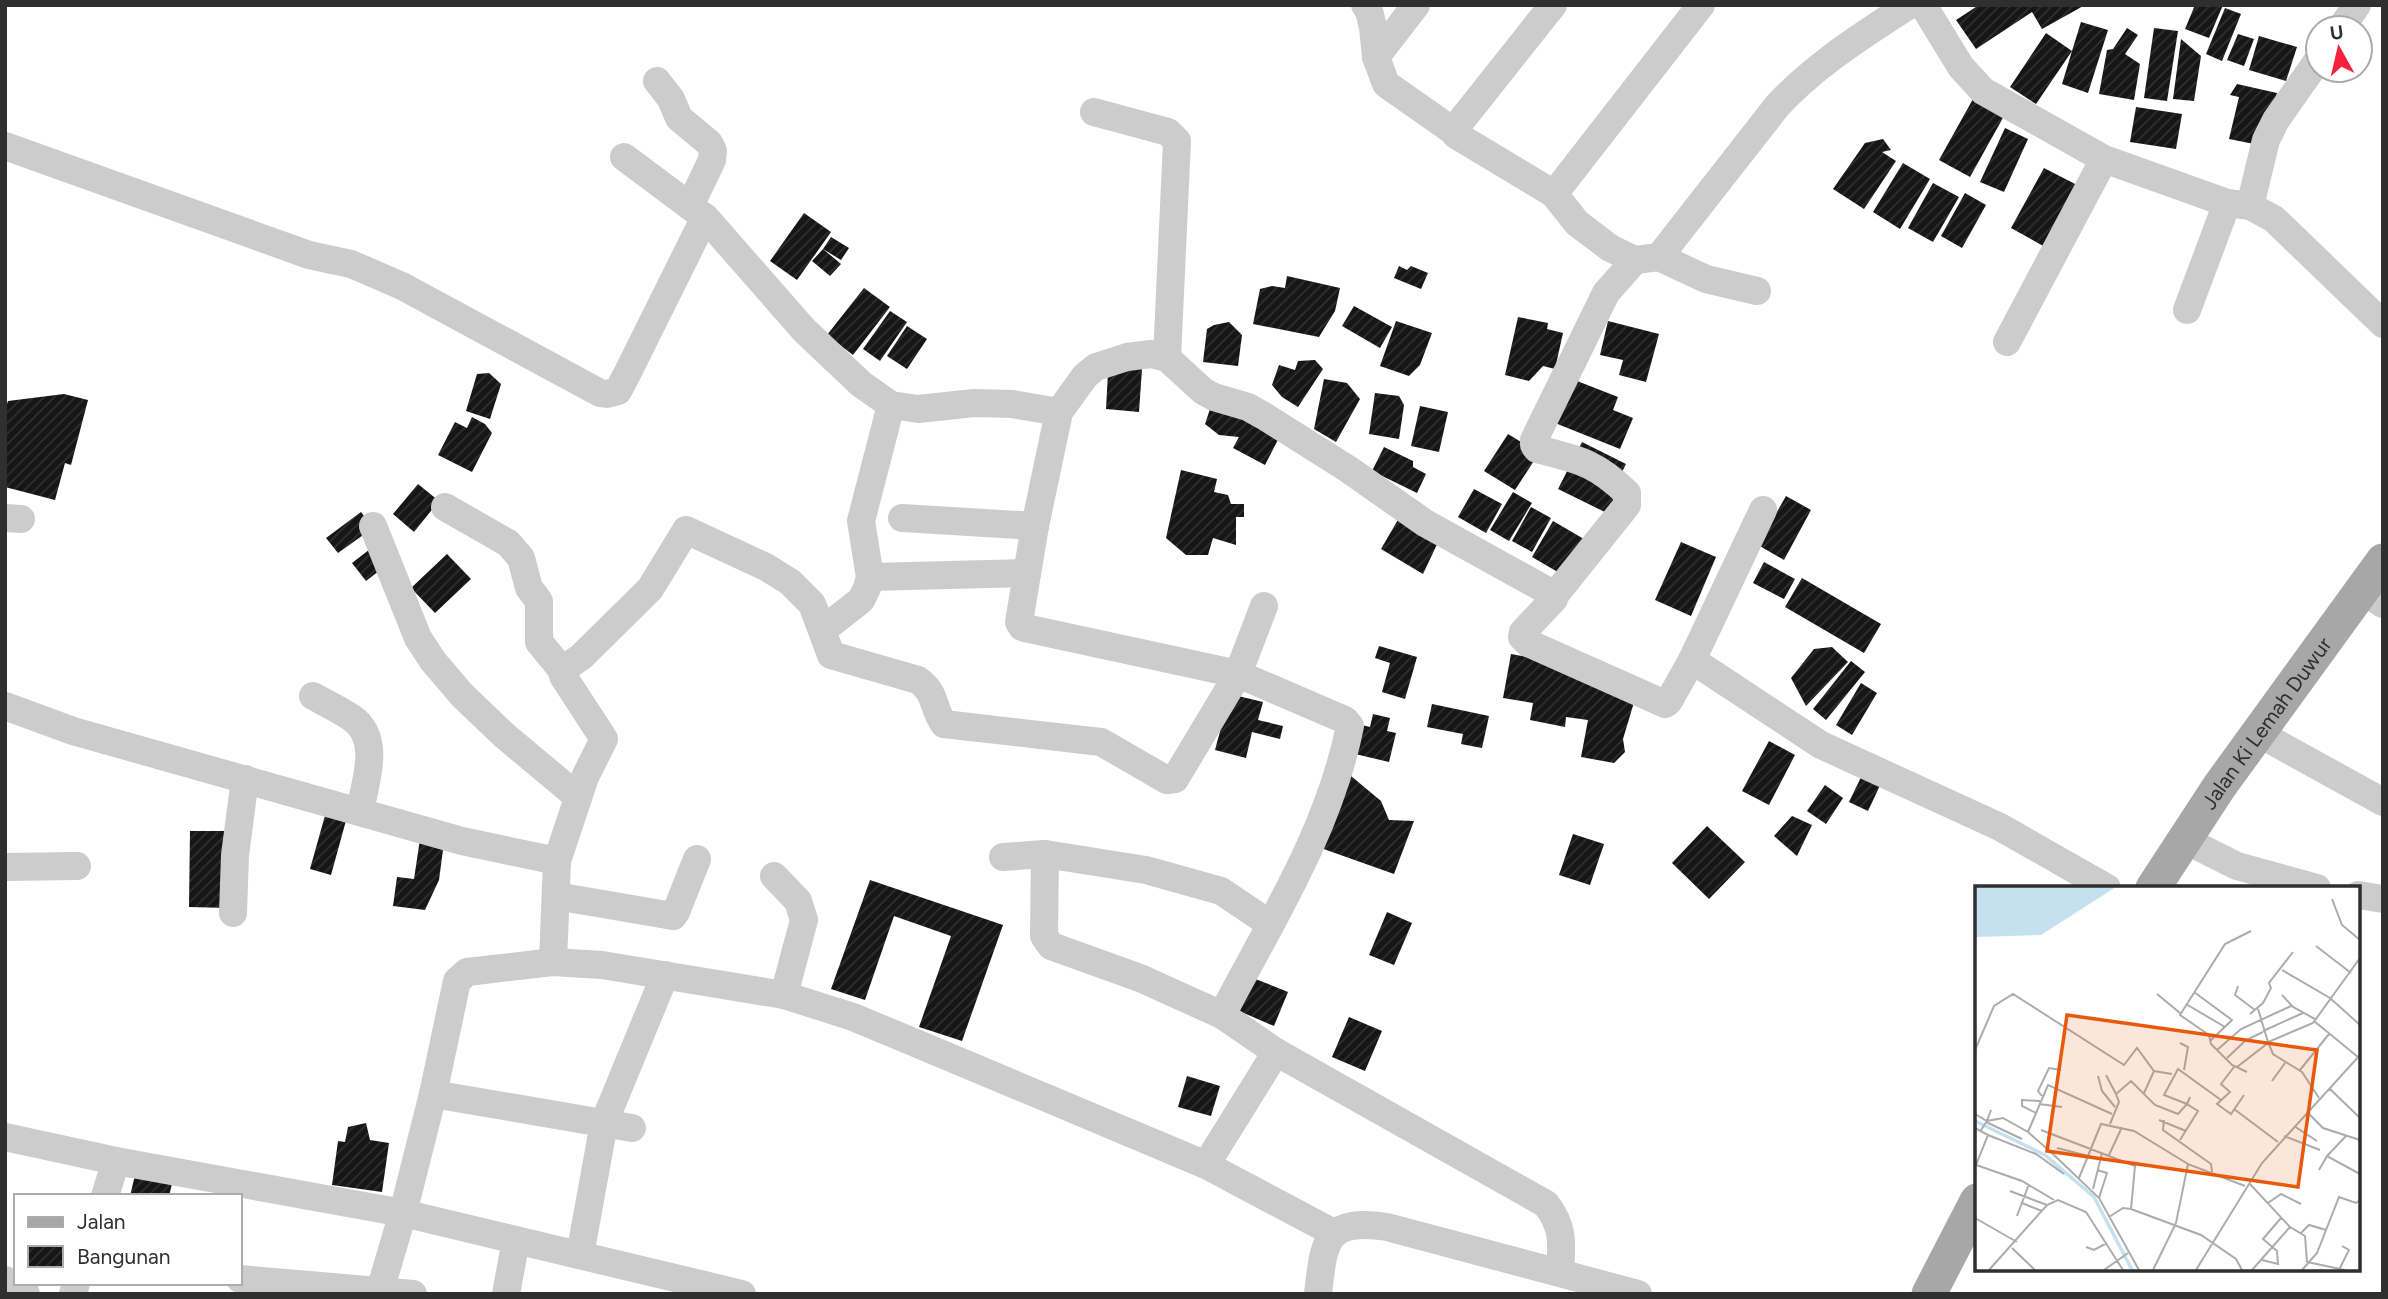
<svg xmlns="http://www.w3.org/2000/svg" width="2388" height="1299" font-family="Figtree,sans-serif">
	<defs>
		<pattern id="building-hatch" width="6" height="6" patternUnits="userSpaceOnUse" patternTransform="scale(1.75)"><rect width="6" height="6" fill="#161616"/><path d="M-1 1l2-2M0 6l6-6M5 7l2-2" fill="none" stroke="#303030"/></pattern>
	</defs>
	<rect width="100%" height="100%" fill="#fff"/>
	<!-- building -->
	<g fill="url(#building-hatch)">
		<polygon points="1979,5 2085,5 2042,29 2032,12 1976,49 1956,20"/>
		<polygon points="2195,5 2223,5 2209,38 2185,29"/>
		<polygon points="2225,8 2241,14 2222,61 2206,54"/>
		<polygon points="2081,22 2108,30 2088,93 2062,84 2072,51 2036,104 2010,87 2046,33 2072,51"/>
		<polygon points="2127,28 2138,35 2125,54 2140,64 2134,100 2099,94 2107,50 2113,49"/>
		<polygon points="2154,28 2178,31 2167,101 2144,98"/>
		<polygon points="2238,34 2254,39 2244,66 2227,60"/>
		<polygon points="2259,36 2297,47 2286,81 2249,70"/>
		<polygon points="2181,39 2201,56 2194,101 2173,99"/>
		<polygon points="2237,84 2277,93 2264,146 2229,139 2239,97 2230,95"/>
		<polygon points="1973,99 2004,116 1970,177 1939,160"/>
		<polygon points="2136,107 2182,114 2176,149 2130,142"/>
		<polygon points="2005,128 2028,139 2004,192 1980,182"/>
		<polygon points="1883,139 1891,150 1882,152 1896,161 1864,209 1833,189 1865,143"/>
		<polygon points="1903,163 1930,179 1900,229 1873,212"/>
		<polygon points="2044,168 2079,186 2045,247 2011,228"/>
		<polygon points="1933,183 1959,197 1933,242 1908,228"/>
		<polygon points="1965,193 1986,205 1962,248 1941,236"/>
		<polygon points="804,213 831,232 797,280 770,261"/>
		<polygon points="831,237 849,248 841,260 823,249"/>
		<polygon points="823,249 841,264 830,276 812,261"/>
		<polygon points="1399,266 1407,270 1411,266 1428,273 1421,289 1394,278"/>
		<polygon points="1287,276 1340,288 1335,311 1319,337 1253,324 1260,289 1272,286 1285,288"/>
		<polygon points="864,288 890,307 853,355 827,335"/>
		<polygon points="1354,306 1392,327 1380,348 1342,326"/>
		<polygon points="890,311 907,322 880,361 863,349"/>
		<polygon points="1518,317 1548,323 1547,329 1563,333 1555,369 1543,366 1529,381 1505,375"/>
		<polygon points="1396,321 1432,333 1420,365 1409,376 1380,366"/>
		<polygon points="1608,321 1659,334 1646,382 1619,375 1623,360 1600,355"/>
		<polygon points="1229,322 1242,335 1238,366 1203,362 1207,329 1214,325"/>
		<polygon points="907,326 927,339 907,369 887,356"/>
		<polygon points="1315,360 1323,369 1298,407 1282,397 1272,385 1279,365 1295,370 1298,361"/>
		<polygon points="1123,364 1142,369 1139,412 1106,409 1108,372"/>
		<polygon points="489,373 501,384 490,419 466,411 477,374"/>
		<polygon points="1324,379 1347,383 1360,399 1336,442 1314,429"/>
		<polygon points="1572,379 1618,397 1613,410 1633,418 1620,449 1555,423"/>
		<polygon points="1375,393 1399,396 1404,405 1399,439 1369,434"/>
		<polygon points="64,394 88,400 71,465 65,463 55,500 5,487 5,409 8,401"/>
		<polygon points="1212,403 1283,430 1265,465 1233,448 1239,437 1219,435 1205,424"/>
		<polygon points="1420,406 1448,412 1439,452 1411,446"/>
		<polygon points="472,417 485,424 492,433 472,472 438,455 455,422 467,428"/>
		<polygon points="1508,434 1539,453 1515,490 1484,471"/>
		<polygon points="1582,442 1626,464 1620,476 1617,518 1558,489"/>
		<polygon points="1384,447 1413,461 1413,467 1426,474 1417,493 1372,471"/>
		<polygon points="1181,470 1217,479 1214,492 1228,495 1231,504 1244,504 1244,517 1236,517 1236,545 1213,538 1208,555 1186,555 1166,538"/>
		<polygon points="418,484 439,501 414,532 393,514"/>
		<polygon points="1474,489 1502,504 1486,533 1458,517"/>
		<polygon points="1513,492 1532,503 1509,541 1490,530"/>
		<polygon points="1786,496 1811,510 1784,560 1758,545"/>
		<polygon points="1531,507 1551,518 1532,552 1512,541"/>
		<polygon points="361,512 373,528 338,553 326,538"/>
		<polygon points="1399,518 1440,538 1423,574 1381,549"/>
		<polygon points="1553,521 1589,542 1568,578 1532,557"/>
		<polygon points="1681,542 1716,557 1691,616 1655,600"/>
		<polygon points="374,546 388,564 366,581 352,563"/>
		<polygon points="447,554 471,579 435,613 411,588"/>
		<polygon points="1764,562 1795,579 1784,599 1753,583"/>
		<polygon points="1802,578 1881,624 1864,653 1785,607"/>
		<polygon points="1379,646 1417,657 1405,699 1382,692 1390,663 1375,658"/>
		<polygon points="1832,647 1848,662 1806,706 1791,678 1814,649"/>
		<polygon points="1511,654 1550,661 1635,699 1623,739 1625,752 1614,763 1581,757 1588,720 1566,717 1565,727 1530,720 1533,703 1503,698"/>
		<polygon points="1851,661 1865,672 1826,720 1813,709"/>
		<polygon points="1861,683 1877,693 1852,735 1836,725"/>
		<polygon points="1230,694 1263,702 1258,720 1283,726 1280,739 1252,732 1246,758 1215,750"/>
		<polygon points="1432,704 1489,716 1482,748 1461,744 1463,734 1427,727"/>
		<polygon points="1373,714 1390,718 1387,731 1396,733 1389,762 1351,753 1358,724 1370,727"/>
		<polygon points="1769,741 1795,755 1769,805 1742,791"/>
		<polygon points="1345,771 1381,801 1389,820 1414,821 1394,874 1318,847"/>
		<polygon points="1864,771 1883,779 1868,811 1849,802"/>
		<polygon points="1825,785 1843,798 1826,824 1807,811"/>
		<polygon points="326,812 347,817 331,875 310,869"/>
		<polygon points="1792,816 1812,825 1797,856 1774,836"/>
		<polygon points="1707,826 1745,862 1709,899 1672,863"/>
		<polygon points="190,831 230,831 229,908 189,907"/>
		<polygon points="1573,834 1604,844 1590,885 1559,875"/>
		<polygon points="420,839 444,842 439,880 425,910 393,906 397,877 414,879"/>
		<polygon points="870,880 1003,925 962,1041 919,1027 951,936 894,916 865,1000 831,989"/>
		<polygon points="1387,912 1412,923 1394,965 1369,955"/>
		<polygon points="1253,978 1288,992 1274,1026 1239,1011"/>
		<polygon points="1349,1017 1382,1031 1365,1071 1332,1057"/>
		<polygon points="1187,1076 1220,1086 1211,1116 1178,1107"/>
		<polygon points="366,1123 370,1140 389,1143 382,1192 332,1185 338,1141 345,1142 348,1127"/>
		<polygon points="136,1171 173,1180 169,1196 130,1196"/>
	</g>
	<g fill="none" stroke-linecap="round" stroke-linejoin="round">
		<!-- minor -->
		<g stroke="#ccc" stroke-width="28">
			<path d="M1365 5 1369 11 1373 27 1376 57 1386 84 1453 131 1456 135 1554 194 1577 223 1610 248 1635 260 1659 257 1777 106C1816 64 1862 36 1909 5"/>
			<polyline points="1923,5 1961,67 1983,91 2104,159 2227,203 2250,206 2274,219 2383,324"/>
			<polyline points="2341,28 2357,5"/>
			<polyline points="1376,57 1416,5"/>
			<polyline points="657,81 671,99 679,118 709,143 713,151 712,160 690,206"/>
			<polyline points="1094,112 1168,132 1177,141 1167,358"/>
			<polyline points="1453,131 1553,5"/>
			<polyline points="5,146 309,255 351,264 402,286 600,393 607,394 618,391 628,372 705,217 804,330 861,384 891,405 918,409 974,403 1012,404 1059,412"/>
			<polyline points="624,157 703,216"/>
			<polyline points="1554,194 1701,5"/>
			<polyline points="2250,206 2266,140 2276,120 2318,60"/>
			<polyline points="1659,257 1706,279 1757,291"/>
			<path d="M1635 260 1606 293 1534 440V445L1537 449C1579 460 1595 462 1627 493V505L1555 595 1554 599 1523 632 1522 637 1528 643 1665 704 1669 701 1692 660 1763 510"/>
			<polyline points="2187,310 2227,203"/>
			<polyline points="2007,342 2104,159"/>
			<polyline points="445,507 508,543 521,558 529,588 539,601 539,642 562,670"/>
			<polyline points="5,518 21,519"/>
			<polyline points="902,518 1035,526"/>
			<polyline points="373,526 418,638 433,661 462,695 505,736 578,797"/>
			<polyline points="870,577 1027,573"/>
			<polyline points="2362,590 2383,604"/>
			<polyline points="823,630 861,600 867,588 870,577 861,521 891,405"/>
			<polyline points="1692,660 1821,745 2000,827 2107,888"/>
			<path d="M313 696C326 703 340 710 352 718 382 739 365 782 360 811"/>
			<polyline points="5,706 73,731 462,841 557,861"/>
			<polyline points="2258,733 2383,802"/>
			<polyline points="2185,840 2237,866 2317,888"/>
			<path d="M1045 854 1044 936 1051 946 1140 978 1222 1015 1276 1052 1546 1204C1564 1227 1562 1244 1560 1272"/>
			<polyline points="1003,857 1045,854 1146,870 1221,891 1270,924"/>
			<polyline points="5,867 77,866"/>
			<polyline points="774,876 798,901 804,920 784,995"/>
			<polyline points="2358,895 2383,899"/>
			<polyline points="556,896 673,916 676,912 697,859"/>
			<polyline points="233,913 235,855 245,779"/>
			<path d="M553 962 557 861 585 777 604 739 563 676 562 670 581 657 650 589 686 530 766 567 790 582 812 604 831 655 918 680C937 693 932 708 944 724L1101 742 1167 780 1175 779 1238 674 1025 628 1022 627 1019 622 1035 526 1059 412 1085 376 1096 367 1127 357 1151 354 1167 358 1203 391 1214 397 1248 407 1264 416 1348 469 1425 523 1555 595"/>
			<path d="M1222 1015C1271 921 1329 831 1350 726L1345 720 1238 674 1264 606"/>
			<polyline points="433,1094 632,1128"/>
			<polyline points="5,1137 116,1161 403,1213 742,1294"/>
			<polyline points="1206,1165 1276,1052"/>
			<polyline points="105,1196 116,1161"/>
			<polyline points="580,1255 604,1123 665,975"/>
			<polyline points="240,1279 413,1294"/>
			<polyline points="5,1280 26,1294"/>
			<polyline points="73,1294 76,1283"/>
			<polyline points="379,1294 403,1213 433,1094 457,981 467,972 553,962 602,965 784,995 853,1017 918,1044 1206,1165 1334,1233"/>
			<polyline points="506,1294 516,1240"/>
			<path d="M1318 1294C1324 1240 1325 1218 1387 1227L1638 1294"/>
		</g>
		<!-- major -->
		<g stroke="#a7a7a7" stroke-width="35">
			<path id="s1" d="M2153 888 2219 787 2383 561"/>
			<polyline points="1929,1294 1977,1201"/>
		</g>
	</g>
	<g text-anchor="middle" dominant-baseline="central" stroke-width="7" stroke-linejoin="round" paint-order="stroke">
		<!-- street labels -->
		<g font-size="21" fill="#2f2f2f" stroke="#fff">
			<text stroke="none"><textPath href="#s1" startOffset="200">Jalan Ki Lemah Duwur</textPath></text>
		</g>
	</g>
	<!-- overview -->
	<g transform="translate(1975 886)">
		<rect width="385" height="385" fill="#fff"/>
		<path d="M0 1H141L66 49 0 51Z" fill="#c5e1ef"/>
		<path fill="none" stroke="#c5e1ef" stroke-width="3.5" d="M0 235 70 269 119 311 157 384"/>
		<path fill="none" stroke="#acacac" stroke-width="2" d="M357 13 367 39 385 54M341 60 376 87M307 84 355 112 385 139M263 100 260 109 280 124M219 106 257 134 235 155M182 108 205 127M307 109 318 121 340 133M211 118 250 141M283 123 293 156M275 128 288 117 296 102 294 97 318 66M339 135 383 171M288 145 328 127M205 157 213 161 209 184M0 164 19 120 38 108 149 179 162 162 179 185 197 188M242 164 266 143 316 120M252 172 271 154 288 146M259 181 246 198 255 206 242 218 256 228 269 209M262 181 293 157M325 184 354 148M272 186 257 179 236 158 234 149 205 129 250 58 276 45M131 189 141 208M123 190 127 205 140 221M297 195 310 177M354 202 385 232M169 207 179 185M67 210 63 205 74 182 86 184M344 212 327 186 298 168 293 156 338 137 385 72M64 218 87 221M259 223 303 256M332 226 348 242 385 254M61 227 47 220V214L65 215M0 228 12 235 16 224M184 234 211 245M189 234 188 244 236 278 237 286M11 236 47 253M135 238 144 216 141 208 156 195 180 219 203 228 212 218 189 209 203 183 246 214M319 240 342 255M0 242 13 249 1 279 47 295 79 314M6 244 12 235 28 232 53 246 79 269 124 312 164 384M66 244 160 280 156 323 226 349 261 373 267 384M53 246 73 199 137 228M13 249 61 268 89 288M309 250 345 264M205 254 223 225 212 218 215 211M82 262 125 273M134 269 147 241M352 270 371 250M122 284 132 287 124 312M344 284 352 270 385 288M104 292 126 238 159 245 213 278M274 297 315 341 277 384M118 303 127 267M35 305 72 319M47 317 67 325M293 317 306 308 326 318M42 330 54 298M134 331 148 322 156 323M0 332 42 356M315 341 330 350 332 376M326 347 334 339 351 344M111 361 119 364 132 357M37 362 60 384M287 374 303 378 302 365 288 353 306 332M332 376 370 384M365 382 374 364 367 360M14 384 72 319 83 314 111 326 148 384M129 384 153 367M178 384 201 337 213 278 270 300M221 384 287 277 385 169M327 384 342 367 364 311 381 317 385 314"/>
		<path fill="#e8590c" fill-opacity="0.15" stroke="#e8590c" stroke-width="3.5" d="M92 129 342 164 323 301 72 265Z"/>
		<rect width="385" height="385" fill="none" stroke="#2f2f2f" stroke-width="3.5"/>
	</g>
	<!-- border -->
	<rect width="2388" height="1299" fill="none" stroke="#2f2f2f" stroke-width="14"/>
	<!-- legend -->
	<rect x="14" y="1194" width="228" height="91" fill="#ffffff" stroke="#acacac" stroke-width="2"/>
	<rect x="28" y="1217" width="35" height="10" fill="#a7a7a7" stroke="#acacac" stroke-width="2"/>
	<text x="77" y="1229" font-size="21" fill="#2f2f2f">Jalan</text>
	<rect x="28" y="1246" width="35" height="21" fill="url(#building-hatch)" stroke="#acacac" stroke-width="2"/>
	<text x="77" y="1264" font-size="21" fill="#2f2f2f">Bangunan</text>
	<!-- north arrow -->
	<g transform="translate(2339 49) rotate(352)"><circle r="33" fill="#ffffff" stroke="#acacac" stroke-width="2"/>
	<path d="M0-5L12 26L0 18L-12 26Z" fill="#f5213e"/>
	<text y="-10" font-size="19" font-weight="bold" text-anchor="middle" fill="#2f2f2f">U</text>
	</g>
</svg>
